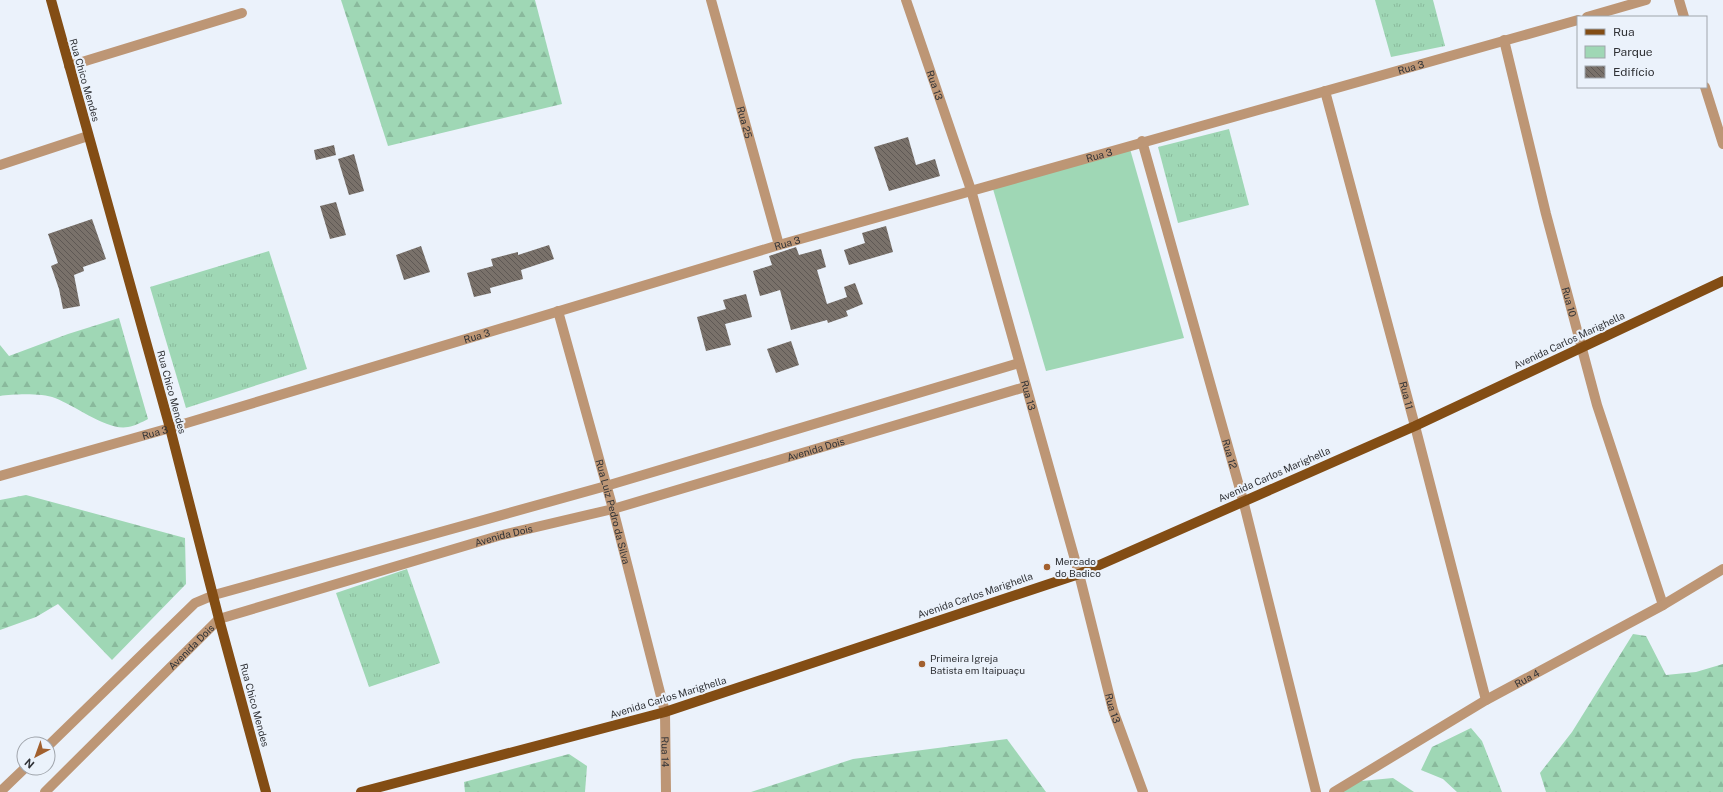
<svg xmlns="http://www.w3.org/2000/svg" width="1723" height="792" font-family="'Public Sans',sans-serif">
	<defs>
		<pattern id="grass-tufts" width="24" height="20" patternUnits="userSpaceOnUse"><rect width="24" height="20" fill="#9fd7b5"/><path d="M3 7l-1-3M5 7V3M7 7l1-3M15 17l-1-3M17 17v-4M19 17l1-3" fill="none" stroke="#89b99c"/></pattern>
		<pattern id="forest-firs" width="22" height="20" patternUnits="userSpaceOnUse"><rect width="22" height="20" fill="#9fd7b5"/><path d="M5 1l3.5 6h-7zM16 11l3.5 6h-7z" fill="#89b99c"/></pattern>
		<pattern id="building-back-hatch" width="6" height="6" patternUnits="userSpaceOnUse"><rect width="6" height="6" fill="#79716a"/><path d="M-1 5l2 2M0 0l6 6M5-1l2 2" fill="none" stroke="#5e5854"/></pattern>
	</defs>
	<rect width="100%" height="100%" fill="#ebf2fb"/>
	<!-- grass -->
	<g fill="url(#grass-tufts)">
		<polygon points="1375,0 1433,0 1445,46 1391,57"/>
		<polygon points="1229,129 1249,205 1178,223 1158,147"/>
		<polygon points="269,251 307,369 186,408 150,287"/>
		<polygon points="407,569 440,663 369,687 336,593"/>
	</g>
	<!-- forest -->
	<g fill="url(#forest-firs)">
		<polygon points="341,0 535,0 562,104 388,146"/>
		<path d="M119 318 148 419C142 422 135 426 128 427 107 431 76 406 55 398 42 393 14 394 0 396V345L9 356 68 334Z"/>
		<polygon points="26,495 185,538 186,584 112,660 58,604 36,617 0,630 0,500"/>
		<polygon points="1633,634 1646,636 1666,675 1696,672 1723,664 1723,792 1546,792 1540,773 1572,732"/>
		<polygon points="1471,728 1482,741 1502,792 1457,792 1443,779 1421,770 1432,747"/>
		<polygon points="1007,739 1046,792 751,792 853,759"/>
		<polygon points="569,754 587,766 585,792 465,792 464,782"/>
		<polygon points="1393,778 1414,792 1338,792 1351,782"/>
	</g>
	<!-- green -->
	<polygon fill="#9fd7b5" points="1130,149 1184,338 1046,371 993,189"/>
	<!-- building -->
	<g fill="url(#building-back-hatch)">
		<polygon points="908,137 916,165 935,159 940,176 889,191 874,147"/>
		<polygon points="334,145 336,155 316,160 314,150"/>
		<polygon points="354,154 364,191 349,195 338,159"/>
		<polygon points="336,202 346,235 330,239 320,206"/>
		<polygon points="92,219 106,259 83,267 84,271 74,275 80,306 63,309 59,289 51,266 58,263 48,234"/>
		<polygon points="886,226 893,252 849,265 844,250 865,243 862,233"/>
		<polygon points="549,245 554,259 521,270 523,279 490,288 491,293 474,297 467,273 493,266 491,259 518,252 518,255"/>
		<polygon points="421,246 430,272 404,280 396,255"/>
		<polygon points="796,247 799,255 821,249 826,267 817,270 827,304 847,297 844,287 855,283 863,304 846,311 848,316 828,323 827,320 791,330 780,290 760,296 753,271 772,265 769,256"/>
		<polygon points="746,294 752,317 725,324 731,345 706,351 697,317 726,309 723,300"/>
		<polygon points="791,341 799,365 776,373 767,349"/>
	</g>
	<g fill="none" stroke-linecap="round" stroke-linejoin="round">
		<!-- minor -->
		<g stroke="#bd9675" stroke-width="10">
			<path id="s1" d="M711 0 779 245"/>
			<path id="s2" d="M906 0 971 190 1079 574 1113 710 1143 792"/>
			<polyline points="1679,0 1684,17"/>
			<polyline points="1587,17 1646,0"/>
			<path id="s3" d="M1504 40 1546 214 1597 405 1663 605"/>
			<polyline points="69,66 242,13"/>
			<polyline points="1705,87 1723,144"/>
			<path id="s4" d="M1325 91 1415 426 1486 700"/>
			<path id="s5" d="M1142 141 1243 500 1316 792"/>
			<polyline points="0,165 88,136"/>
			<path id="s6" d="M558 311 613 509 665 712 666 792"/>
			<path id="s7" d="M0 476 170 428 779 245 1578 20"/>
			<polyline points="48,746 195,603 214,595 606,486 1019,363"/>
			<polyline points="0,792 25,768"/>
			<path id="s8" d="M45 792 219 619 498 536 613 509 1025 387"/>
			<path id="s9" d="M1334 792 1486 700 1663 605 1723 569"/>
		</g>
		<!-- major -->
		<g stroke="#834d14" stroke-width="10">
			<polyline points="51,0 170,428 219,619 266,792"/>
			<polyline points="361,792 665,712 1079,574 1415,426 1723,281"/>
		</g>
	</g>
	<!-- markers -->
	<g fill="#a2602e" stroke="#ebf2fb" stroke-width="1.5">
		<circle cx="1047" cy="567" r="4"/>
		<circle cx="922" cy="664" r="4"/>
	</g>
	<g text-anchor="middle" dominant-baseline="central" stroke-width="4" stroke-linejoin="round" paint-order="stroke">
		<!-- street labels -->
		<g font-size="10" fill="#303236" stroke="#ebf2fb">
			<text stroke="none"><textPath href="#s7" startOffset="1469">Rua 3</textPath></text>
			<text transform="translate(85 80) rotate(74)">Rua Chico Mendes</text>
			<text stroke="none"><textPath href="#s2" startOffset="90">Rua 13</textPath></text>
			<text stroke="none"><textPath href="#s1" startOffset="127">Rua 25</textPath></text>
			<text stroke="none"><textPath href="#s7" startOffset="1145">Rua 3</textPath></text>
			<text stroke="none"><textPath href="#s7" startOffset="821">Rua 3</textPath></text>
			<text stroke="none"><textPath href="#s3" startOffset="270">Rua 10</textPath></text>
			<text stroke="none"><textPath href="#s7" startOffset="497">Rua 3</textPath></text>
			<text transform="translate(1569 340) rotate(-25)">Avenida Carlos Marighella</text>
			<text transform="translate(172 392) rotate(75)">Rua Chico Mendes</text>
			<text stroke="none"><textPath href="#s2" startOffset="414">Rua 13</textPath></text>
			<text stroke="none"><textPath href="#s4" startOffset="315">Rua 11</textPath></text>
			<text stroke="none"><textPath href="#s7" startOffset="161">Rua 3</textPath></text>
			<text stroke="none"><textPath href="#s8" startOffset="866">Avenida Dois</textPath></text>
			<text stroke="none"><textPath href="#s5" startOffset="325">Rua 12</textPath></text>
			<text transform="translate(1274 474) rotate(-24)">Avenida Carlos Marighella</text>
			<text stroke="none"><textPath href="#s6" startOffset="208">Rua Luiz Pedro da Silva</textPath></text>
			<text stroke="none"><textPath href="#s8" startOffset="542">Avenida Dois</textPath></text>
			<text transform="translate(975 595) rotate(-19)">Avenida Carlos Marighella</text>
			<text stroke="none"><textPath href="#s8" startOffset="206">Avenida Dois</textPath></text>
			<text stroke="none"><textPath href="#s9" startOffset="224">Rua 4</textPath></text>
			<text transform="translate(668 697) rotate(-17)">Avenida Carlos Marighella</text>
			<text transform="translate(255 705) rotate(75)">Rua Chico Mendes</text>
			<text stroke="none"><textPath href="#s2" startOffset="738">Rua 13</textPath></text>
			<text stroke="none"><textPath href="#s6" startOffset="455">Rua 14</textPath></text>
		</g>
		<!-- poi labels -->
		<g font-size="10" fill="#303236" stroke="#ebf2fb" text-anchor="start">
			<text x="1055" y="561">Mercado<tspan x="1055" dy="12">do Badico</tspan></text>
			<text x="930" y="658">Primeira Igreja<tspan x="930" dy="12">Batista em Itaipuaçu</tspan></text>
		</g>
	</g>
	<!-- legend -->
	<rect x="1577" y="16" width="130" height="72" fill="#ebf2fb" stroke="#a0a5ac"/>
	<rect x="1585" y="29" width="20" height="6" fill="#834d14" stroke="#a0a5ac"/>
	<text x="1613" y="36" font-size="12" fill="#303236">Rua</text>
	<rect x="1585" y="46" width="20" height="12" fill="#9fd7b5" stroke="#a0a5ac"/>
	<text x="1613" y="56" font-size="12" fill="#303236">Parque</text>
	<rect x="1585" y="66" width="20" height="12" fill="url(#building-back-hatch)" stroke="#a0a5ac"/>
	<text x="1613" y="76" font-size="12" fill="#303236">Edifício</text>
	<!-- north arrow -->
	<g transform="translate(36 756) rotate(221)"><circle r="19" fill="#ebf2fb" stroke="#a0a5ac"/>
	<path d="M0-3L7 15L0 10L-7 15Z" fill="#a2602e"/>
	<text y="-6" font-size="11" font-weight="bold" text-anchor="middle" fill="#303236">N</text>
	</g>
</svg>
